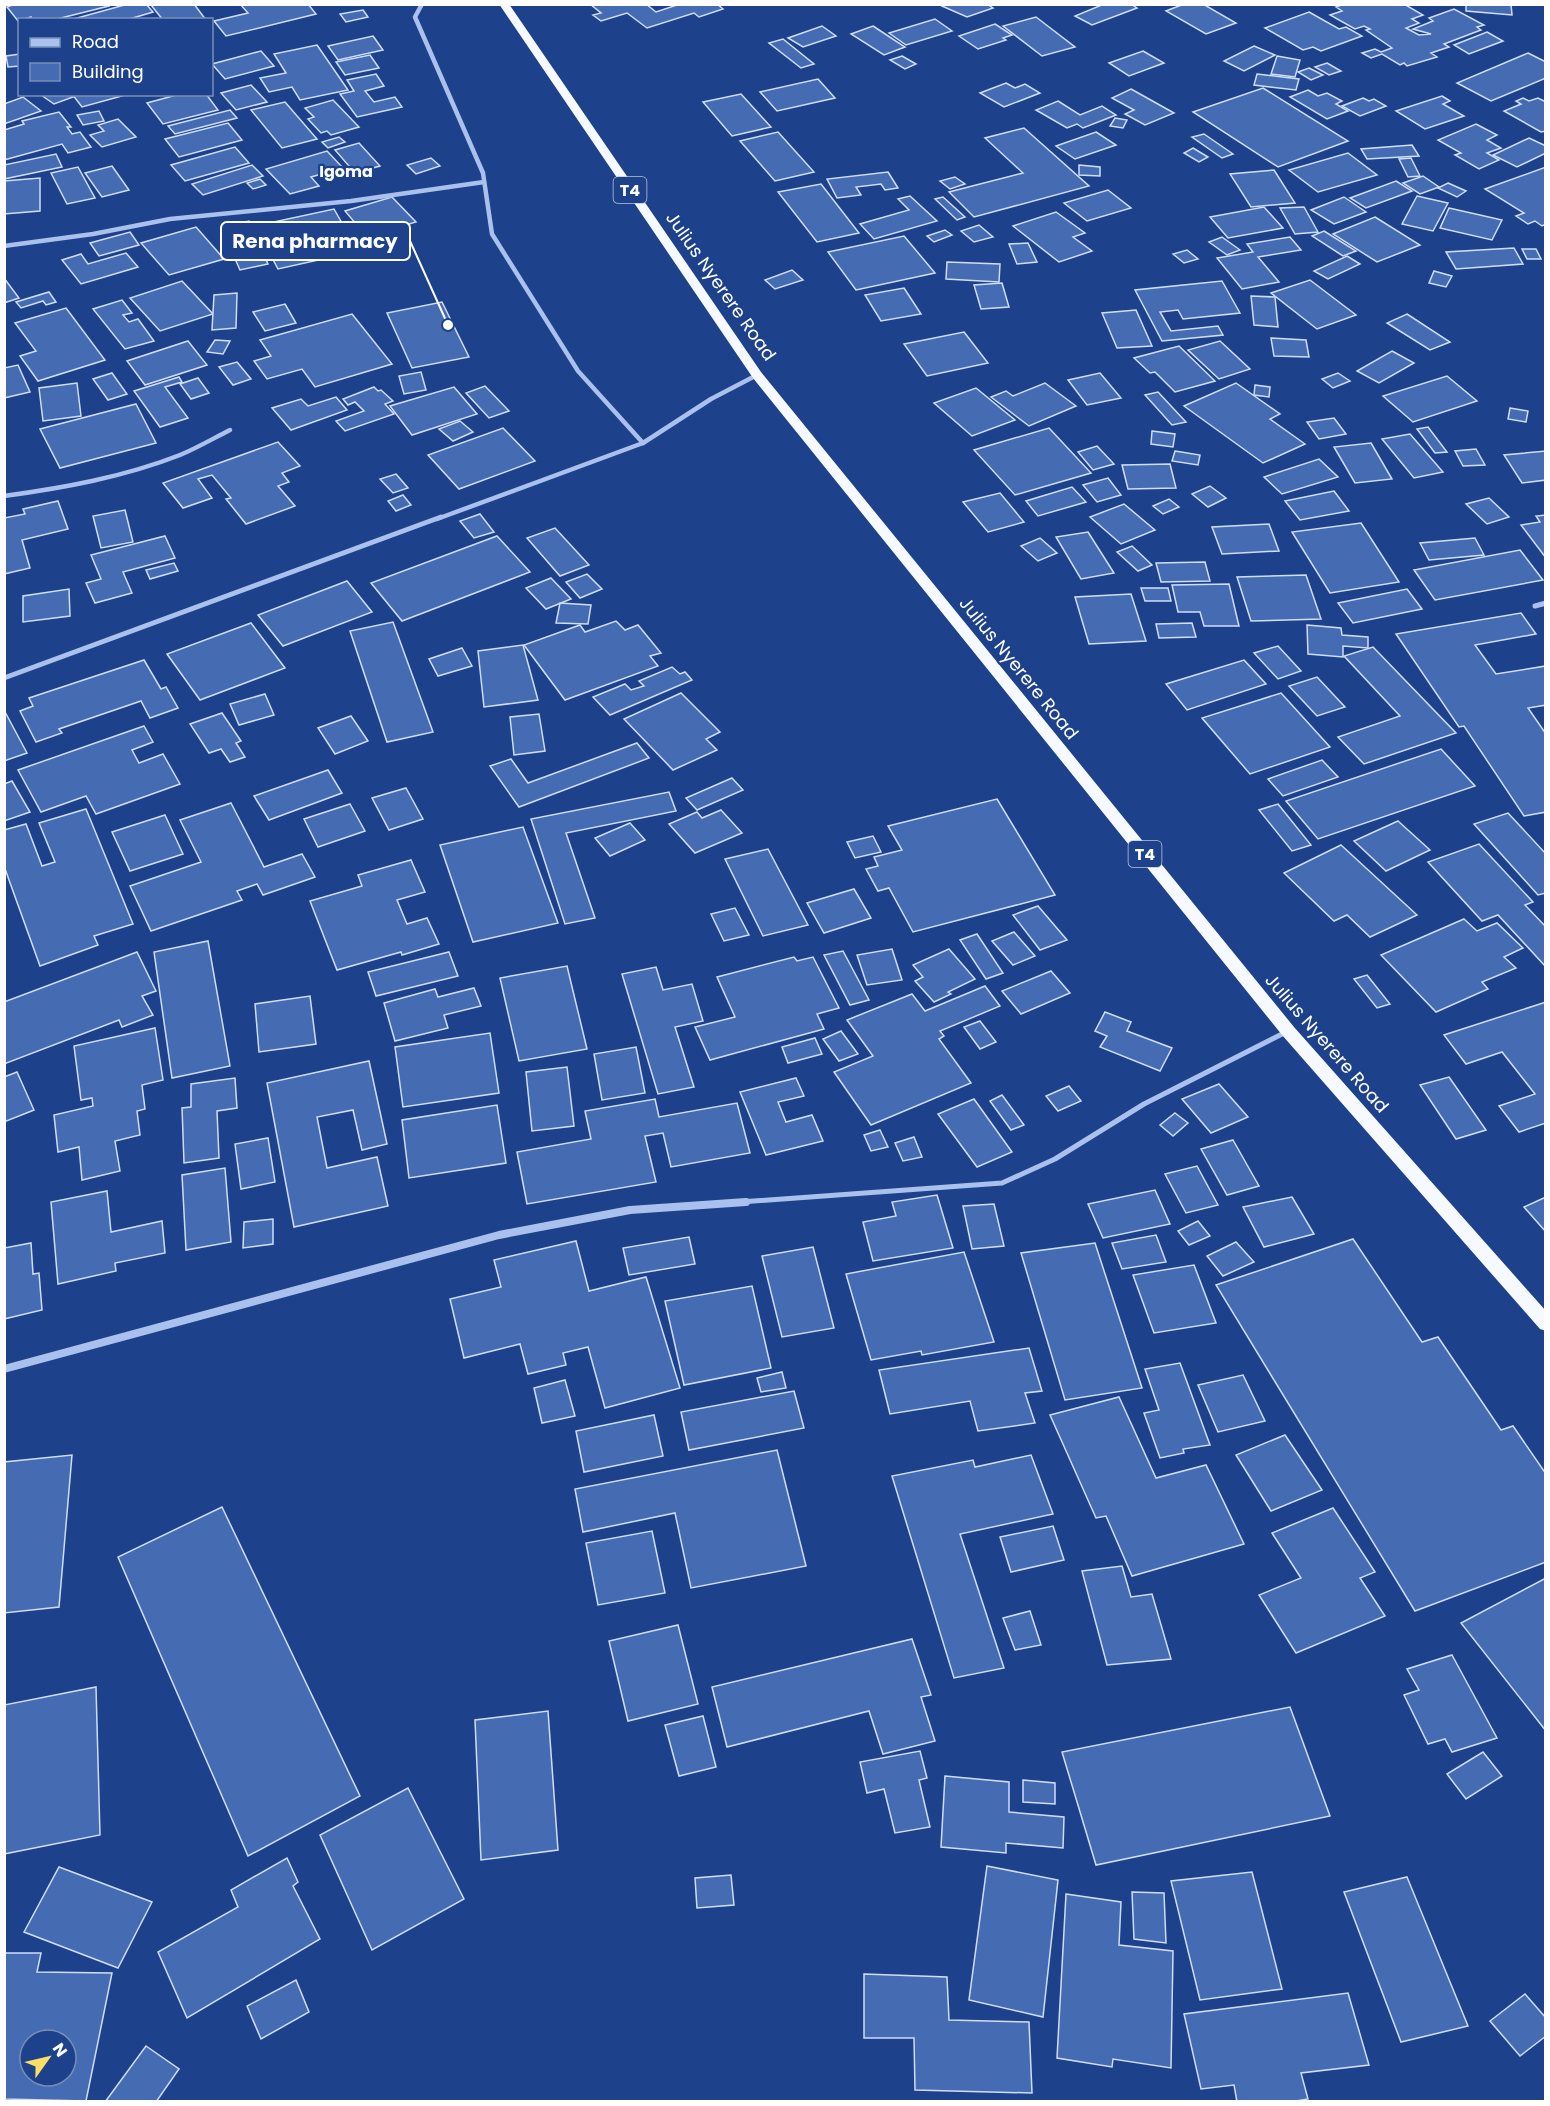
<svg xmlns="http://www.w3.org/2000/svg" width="1550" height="2106" font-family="Poppins,sans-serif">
	<rect width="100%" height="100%" fill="#1d428b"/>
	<!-- building -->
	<g fill="#456cb2" stroke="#ceddf9" stroke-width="1.5" fill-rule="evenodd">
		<polygon points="15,4 107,4 109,6 53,20 33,20 31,17 18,21 7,7"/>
		<polygon points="128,4 146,4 153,12 126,20 70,20"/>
		<polygon points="194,4 206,20 163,20 151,5"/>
		<polygon points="240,4 308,4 316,14 226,36 214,21 248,13"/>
		<polygon points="590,4 646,4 656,12 680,4 717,4 723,9 699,17 694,13 647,28 627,13 601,21 593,15 601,13"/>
		<polygon points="945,4 987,4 993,8 967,17 942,6"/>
		<polygon points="1104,4 1131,4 1137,8 1092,25 1075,16"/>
		<polygon points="1184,4 1203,4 1236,23 1206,34 1166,11"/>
		<polygon points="1344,4 1404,4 1423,15 1412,19 1419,23 1406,28 1419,35 1431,34 1413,29 1433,21 1429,18 1454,9 1484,25 1477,27 1481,30 1444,44 1449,47 1431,53 1437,57 1407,66 1404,63 1400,65 1382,54 1371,58 1362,53 1375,49 1381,52 1392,48 1366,30 1370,29 1364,26 1355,29 1330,15 1342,11 1336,7"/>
		<polygon points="1466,4 1511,4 1512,15 1466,11"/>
		<polygon points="363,10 368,17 346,22 340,14"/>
		<polygon points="1309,12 1339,29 1346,27 1362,36 1321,51 1313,47 1303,50 1265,28"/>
		<polygon points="1036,17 1075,47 1042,56 1003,26"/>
		<polygon points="935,19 952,31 906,45 889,33"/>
		<polygon points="995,24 1012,35 1003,38 1006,40 978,49 959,36"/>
		<polygon points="822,26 836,36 803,47 788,38"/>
		<polygon points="873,26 905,47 884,55 851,34"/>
		<polygon points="1487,32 1503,41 1469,54 1454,45"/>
		<polygon points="373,36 383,50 338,60 328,46"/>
		<polygon points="783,39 814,64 801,68 769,43"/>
		<polygon points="317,45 348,90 300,100 292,87 269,92 260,78 286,73 274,54"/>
		<polygon points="1254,46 1275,55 1244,71 1224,61"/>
		<polygon points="261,51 274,66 225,79 212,64"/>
		<polygon points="1143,51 1164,63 1129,76 1109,63"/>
		<polygon points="1528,53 1546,62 1546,78 1491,101 1457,83"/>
		<polygon points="20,54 20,66 8,67 6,56"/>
		<polygon points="370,55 379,68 345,75 336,62"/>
		<polygon points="902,56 916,64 905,69 890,60"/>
		<polygon points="1277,56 1300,60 1295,77 1271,74"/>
		<polygon points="1327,63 1341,71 1329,75 1315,67"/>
		<polygon points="1309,68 1323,75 1311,80 1298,72"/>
		<polygon points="376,74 384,86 365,91 374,102 395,97 402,107 357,117 340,94 354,91 347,80"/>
		<polygon points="1257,74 1299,79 1296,90 1254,85"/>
		<polygon points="818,79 835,98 777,111 760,92"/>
		<polygon points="1006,83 1015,88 1025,84 1040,93 1004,107 980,93"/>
		<polygon points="251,85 267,102 236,110 221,93"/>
		<polygon points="1263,88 1348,141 1278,167 1193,112"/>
		<polygon points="1131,89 1174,113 1145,125 1125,114 1134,110 1112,98"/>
		<polygon points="1308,90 1318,96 1327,93 1342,101 1336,104 1348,111 1327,119 1290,97"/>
		<polygon points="70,94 73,97 54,104 41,95"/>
		<polygon points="72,94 129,94 82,107"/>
		<polygon points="180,94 206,94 218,110 163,124 147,103"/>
		<polygon points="741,94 771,127 732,136 703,102"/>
		<polygon points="1442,96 1450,101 1443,104 1464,116 1425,129 1396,111"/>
		<polygon points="23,97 41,111 4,124 4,104"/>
		<polygon points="1363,98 1369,101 1374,99 1386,106 1360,116 1342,106"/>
		<polygon points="1523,98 1529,101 1538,98 1546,102 1546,131 1541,132 1504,111 1521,104 1516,101"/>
		<polygon points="333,100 359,127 331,135 327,131 321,133 308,119 314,117 305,108"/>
		<polygon points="1058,101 1080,115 1102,106 1116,115 1083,128 1077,124 1067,128 1036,110"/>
		<polygon points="285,102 317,139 282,148 251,110"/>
		<polygon points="230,110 237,118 175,134 168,126"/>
		<polygon points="99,111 104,121 83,125 77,115"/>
		<polygon points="59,112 71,127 67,127 72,134 80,132 91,147 68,153 62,144 4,160 4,130 24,124 22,121"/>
		<polygon points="1115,118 1127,120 1123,128 1110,126"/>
		<polygon points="118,119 136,137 102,147 90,135 104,131 98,125"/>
		<polygon points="228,123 242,140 179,157 165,139"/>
		<polygon points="1476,124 1497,135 1487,140 1501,148 1487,153 1499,160 1479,169 1455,155 1461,153 1438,140"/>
		<polygon points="1024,128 1089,186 974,217 949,192 1023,173 985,138"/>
		<polygon points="778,132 814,172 775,181 740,141"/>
		<polygon points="1096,132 1116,145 1075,159 1056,146"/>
		<polygon points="1204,134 1233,154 1222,158 1192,137"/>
		<polygon points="339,137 345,142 328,148 322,142"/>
		<polygon points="1529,138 1546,146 1546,153 1517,167 1493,155"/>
		<polygon points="359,143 380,166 355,173 335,150"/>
		<polygon points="1412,145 1419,156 1367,159 1361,149"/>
		<polygon points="235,147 249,163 185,181 171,165"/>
		<polygon points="1193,148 1208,157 1199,162 1184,153"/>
		<polygon points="327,151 343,168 311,177 319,186 290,194 266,169"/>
		<polygon points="1348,153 1377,175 1318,192 1289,170"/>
		<polygon points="56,154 62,167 4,179 4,165"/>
		<polygon points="431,158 440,166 416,174 407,165"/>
		<polygon points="1411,158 1420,176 1408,177 1399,159"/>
		<polygon points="252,165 263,176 203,195 192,184"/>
		<polygon points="1079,165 1100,167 1100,176 1079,175"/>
		<polygon points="112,166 129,190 102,197 85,173"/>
		<polygon points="78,167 95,198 67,204 51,173"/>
		<polygon points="1546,167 1546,224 1542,226 1535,221 1528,224 1516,216 1524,213 1485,189"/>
		<polygon points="1274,170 1295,203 1251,207 1230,174"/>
		<polygon points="888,172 898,188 885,190 881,184 856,187 861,195 837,198 827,179"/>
		<polygon points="1423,176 1439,187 1420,194 1403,183"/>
		<polygon points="955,177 965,184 950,189 940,181"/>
		<polygon points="40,178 40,211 4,214 4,181"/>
		<polygon points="260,179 266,185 253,189 247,183"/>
		<polygon points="1396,181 1412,191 1366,208 1350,198"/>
		<polygon points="1448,183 1466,191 1457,197 1438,188"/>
		<polygon points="821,184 859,233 817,242 778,192"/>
		<polygon points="1108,190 1131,208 1087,221 1064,203"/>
		<polygon points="910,196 937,221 874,239 860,224 909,210 898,199"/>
		<polygon points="1417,196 1448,203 1433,231 1402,224"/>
		<polygon points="392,197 416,222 367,237 345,211"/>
		<polygon points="943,197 965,217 957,220 935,199"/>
		<polygon points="1344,197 1366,212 1334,224 1311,210"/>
		<polygon points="1264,207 1283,228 1228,238 1210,217"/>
		<polygon points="1304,207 1318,232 1295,234 1280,208"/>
		<polygon points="1449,208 1502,220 1492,240 1440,228"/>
		<polygon points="334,209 351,239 325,244 332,257 278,269 255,226"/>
		<polygon points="1056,212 1085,233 1073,237 1092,251 1059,262 1013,226"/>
		<polygon points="1375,217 1420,245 1377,262 1333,234"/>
		<polygon points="249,221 268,264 240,270 221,227"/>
		<polygon points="979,225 993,237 974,242 961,231"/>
		<polygon points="196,227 224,259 169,275 141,243"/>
		<polygon points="945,230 952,235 934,242 927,236"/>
		<polygon points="1324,231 1356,251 1343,256 1312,236"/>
		<polygon points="130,232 139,245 99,256 90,243"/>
		<polygon points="904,236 935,273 856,290 828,252"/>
		<polygon points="1222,237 1240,250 1227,255 1209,242"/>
		<polygon points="1290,237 1301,250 1258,257 1279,282 1242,289 1217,258 1253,252 1247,244"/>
		<polygon points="1028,243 1037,262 1017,264 1009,244"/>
		<polygon points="1514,248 1523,264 1456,269 1446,252"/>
		<polygon points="1522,249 1536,249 1541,259 1527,259"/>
		<polygon points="1187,250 1198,259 1184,263 1173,254"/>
		<polygon points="126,253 138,267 81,284 62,260 81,254 88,264"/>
		<polygon points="1347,256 1360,264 1328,279 1314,271"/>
		<polygon points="947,262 1000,264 999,282 946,279"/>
		<polygon points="792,270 803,280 775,289 765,280"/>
		<polygon points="1434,271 1452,276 1446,287 1429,283"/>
		<polygon points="4,278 19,298 4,303"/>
		<polygon points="1310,280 1356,315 1317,329 1271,293"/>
		<polygon points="182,281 213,314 160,331 130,298"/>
		<polygon points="1222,281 1240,313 1183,319 1178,310 1160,312 1171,331 1218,326 1223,335 1162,341 1135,290"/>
		<polygon points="1002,283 1009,307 981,309 974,285"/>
		<polygon points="904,288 921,314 881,321 865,295"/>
		<polygon points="49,292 56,302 46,305 43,301 21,308 16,302"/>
		<polygon points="237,293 236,328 212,330 214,295"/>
		<polygon points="1251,296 1275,297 1278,327 1254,325"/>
		<polygon points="122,300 132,313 123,315 129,322 138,319 154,341 125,349 93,309"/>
		<polygon points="442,302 469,357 412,368 387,313"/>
		<polygon points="285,304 296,323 265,331 253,312"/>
		<polygon points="66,308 105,360 38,381 20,356 36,351 15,323"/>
		<polygon points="1136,310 1152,346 1117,348 1102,313"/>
		<polygon points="352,314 392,364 315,387 302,369 267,379 254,361 271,356 260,340"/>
		<polygon points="1407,314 1450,342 1430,350 1387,323"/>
		<polygon points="964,332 988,363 927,376 904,344"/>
		<polygon points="1271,338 1306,340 1309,357 1274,356"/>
		<polygon points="215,340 230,341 223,354 207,352"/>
		<polygon points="188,341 207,365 145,385 127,361"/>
		<polygon points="1220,341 1250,369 1219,379 1188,350"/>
		<polygon points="1179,346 1215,381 1175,392 1155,372 1150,373 1134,358"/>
		<polygon points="1392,351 1414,363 1379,383 1357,371"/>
		<polygon points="237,362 251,379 233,385 219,367"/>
		<polygon points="18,365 30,392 4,398 4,368"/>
		<polygon points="421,372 426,390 404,394 399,376"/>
		<polygon points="112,373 127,394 108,400 93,379"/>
		<polygon points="1100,373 1121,398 1087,405 1068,380"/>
		<polygon points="1338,373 1350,381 1333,388 1322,379"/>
		<polygon points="1447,376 1477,401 1413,422 1383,396"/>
		<polygon points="179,377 182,382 165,387 188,418 160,427 134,391"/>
		<polygon points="198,378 209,393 191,399 180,384"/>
		<polygon points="77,383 81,416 43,421 39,388"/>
		<polygon points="1045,383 1076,406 1029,426 991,397 1006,391 1013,396"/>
		<polygon points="1236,383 1280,414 1270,419 1305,444 1263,463 1184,406"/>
		<polygon points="1255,385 1270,387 1269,397 1254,395"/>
		<polygon points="485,386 509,411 489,418 466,393"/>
		<polygon points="374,387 378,391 381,390 393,401 385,404 394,414 345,431 336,421 364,411 355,402 348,405 343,399"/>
		<polygon points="454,387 477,414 412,435 390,406"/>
		<polygon points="976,388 1015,420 972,436 934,403"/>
		<polygon points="1158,392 1186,422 1172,425 1145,395"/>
		<polygon points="336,397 347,410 291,430 272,408 301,399 308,406"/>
		<polygon points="136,404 156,443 60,468 40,429"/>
		<polygon points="1510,408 1528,411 1526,422 1508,419"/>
		<polygon points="1334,418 1346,434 1319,439 1307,422"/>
		<polygon points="460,421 473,432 453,441 439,429"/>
		<polygon points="1428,427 1447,452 1435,453 1417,429"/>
		<polygon points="503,428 535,461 459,489 428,455"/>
		<polygon points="1049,428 1091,473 1015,495 974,450"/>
		<polygon points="1152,431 1175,434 1173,447 1151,444"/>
		<polygon points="1410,434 1443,472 1414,478 1382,439"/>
		<polygon points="278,442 300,466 282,473 289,482 278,486 295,506 246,524 226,499 231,498 212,475 198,479 212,498 183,508 163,483"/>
		<polygon points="1371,443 1392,479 1355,483 1334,447"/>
		<polygon points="1097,446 1114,464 1093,470 1078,452"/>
		<polygon points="1476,449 1485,465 1463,466 1455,451"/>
		<polygon points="1175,451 1200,455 1198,465 1172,461"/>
		<polygon points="1546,451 1546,480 1522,483 1504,455"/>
		<polygon points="1319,459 1338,477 1282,494 1264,477"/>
		<polygon points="1170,464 1176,488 1128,489 1122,465"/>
		<polygon points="396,474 408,488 393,493 380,479"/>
		<polygon points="1108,478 1121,495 1097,502 1083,485"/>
		<polygon points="1210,486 1226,498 1208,507 1192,494"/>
		<polygon points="1072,487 1086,502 1038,516 1026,501"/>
		<polygon points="1334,491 1349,511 1300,520 1285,501"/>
		<polygon points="1000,493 1024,522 988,532 963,502"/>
		<polygon points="403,495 411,505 396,511 388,501"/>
		<polygon points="1489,498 1509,517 1487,524 1466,504"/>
		<polygon points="1169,499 1179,507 1163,514 1153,506"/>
		<polygon points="58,501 68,529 22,540 30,568 4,574 4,518 25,514 23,509"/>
		<polygon points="1124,504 1155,530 1121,544 1090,517"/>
		<polygon points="125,510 133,542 101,548 93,516"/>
		<polygon points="480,514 494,532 474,538 460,521"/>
		<polygon points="1546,515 1546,558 1521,525 1540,522 1536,516"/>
		<polygon points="1361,523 1399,582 1330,593 1292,532"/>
		<polygon points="1269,524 1279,551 1222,554 1212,527"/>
		<polygon points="555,528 589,565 560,576 527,538"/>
		<polygon points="1088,532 1114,573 1081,579 1056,537"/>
		<polygon points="165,536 175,558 123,572 132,593 95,603 86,583 101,579 91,555"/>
		<polygon points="497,536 530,572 402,621 371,583"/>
		<polygon points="1040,538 1057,553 1038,561 1021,546"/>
		<polygon points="1475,538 1484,555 1429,560 1420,543"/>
		<polygon points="1132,546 1152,565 1138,571 1117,552"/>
		<polygon points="1520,550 1543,580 1435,600 1414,570"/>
		<polygon points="1205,562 1210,581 1161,582 1156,563"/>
		<polygon points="174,563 178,571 150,579 146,570"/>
		<polygon points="587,574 602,589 580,598 566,582"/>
		<polygon points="1306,575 1321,619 1251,621 1237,577"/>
		<polygon points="551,578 571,599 546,609 526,588"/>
		<polygon points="347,581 372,612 283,646 258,615"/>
		<polygon points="1229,584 1239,626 1204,626 1200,612 1178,612 1172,585"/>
		<polygon points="1141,588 1168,588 1171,601 1145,601"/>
		<polygon points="69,589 70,616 23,622 23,596"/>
		<polygon points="1407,589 1422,609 1353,623 1338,603"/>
		<polygon points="1131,594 1146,641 1089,644 1075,597"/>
		<polygon points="560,603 591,605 588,624 556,623"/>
		<polygon points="1521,613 1536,634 1475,645 1496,674 1546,666 1546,705 1528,708 1546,734 1546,812 1524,816 1464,726 1459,727 1396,634"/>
		<polygon points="616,621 625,630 638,625 661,653 650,656 658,666 565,700 524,645 580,625 585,632"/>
		<polygon points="393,622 433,732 387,742 350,631"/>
		<polygon points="251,623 285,668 200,700 167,654"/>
		<polygon points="1192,623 1196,637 1159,638 1156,624"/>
		<polygon points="1307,625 1341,628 1342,635 1368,637 1368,648 1343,646 1343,657 1308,654"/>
		<polygon points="523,645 538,700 484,707 478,651"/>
		<polygon points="1278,646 1301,671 1278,679 1254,653"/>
		<polygon points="1373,647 1456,733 1364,764 1338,737 1400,716 1344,656"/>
		<polygon points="462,648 472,666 438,676 429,659"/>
		<polygon points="144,660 161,689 166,687 178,708 150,718 141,701 59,729 62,733 36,742 20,711 33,706 29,698"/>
		<polygon points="1244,660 1266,684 1187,710 1166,684"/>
		<polygon points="672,667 680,674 685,672 692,680 610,715 593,697 625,684 631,690 644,686 639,681"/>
		<polygon points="1317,677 1345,707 1317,716 1289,686"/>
		<polygon points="681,693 720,732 706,739 717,750 673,770 624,719"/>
		<polygon points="1281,693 1330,747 1250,774 1202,718"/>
		<polygon points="265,694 274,715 239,725 230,704"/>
		<polygon points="4,710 27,753 4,761"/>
		<polygon points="222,713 241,741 236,743 245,757 230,762 221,749 209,753 190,724"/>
		<polygon points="539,714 545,751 514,755 510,717"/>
		<polygon points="351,716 368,741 335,754 318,728"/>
		<polygon points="144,726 153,742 132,750 139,763 163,754 180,784 96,814 86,796 41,812 18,770"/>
		<polygon points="637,743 649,758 519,807 490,766 511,759 528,783"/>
		<polygon points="1441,749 1475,786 1318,839 1286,801"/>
		<polygon points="1322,760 1338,777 1283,796 1268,779"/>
		<polygon points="328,770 342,793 269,820 254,796"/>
		<polygon points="732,778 743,790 697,810 686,798"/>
		<polygon points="12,781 30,812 4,821 4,784"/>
		<polygon points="406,788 423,819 389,830 372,798"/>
		<polygon points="669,792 676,811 566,833 595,918 565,924 531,819"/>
		<polygon points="997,799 1055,895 913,932 889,888 878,891 866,869 878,866 874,857 902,850 888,826"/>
		<polygon points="231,803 264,867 302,854 315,877 263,895 257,884 237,891 242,900 151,931 130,886 201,862 180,820"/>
		<polygon points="350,804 365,831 318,847 304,819"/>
		<polygon points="1278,804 1311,845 1292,851 1259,810"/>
		<polygon points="86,809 133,924 94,936 98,945 40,966 4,866 4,830 26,824 42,866 55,862 39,823"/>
		<polygon points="721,810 742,833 695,853 669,824 697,812 702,818"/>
		<polygon points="1508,813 1546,854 1546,893 1538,895 1474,824"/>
		<polygon points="165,815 183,854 130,871 112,832"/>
		<polygon points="1398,821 1430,850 1386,871 1354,841"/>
		<polygon points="630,823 645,840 610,856 595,838"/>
		<polygon points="523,827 558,923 473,942 440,845"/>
		<polygon points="873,836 881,852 855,858 847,842"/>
		<polygon points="1479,844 1533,902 1525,905 1546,927 1546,967 1498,915 1482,921 1428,862"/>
		<polygon points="1341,845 1417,915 1370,937 1347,915 1334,921 1284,873"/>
		<polygon points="768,849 808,925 763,936 725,859"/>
		<polygon points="411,860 425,892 397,900 407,924 427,918 439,944 402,955 401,952 337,970 310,901 362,886 358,875"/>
		<polygon points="854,889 871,918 824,933 807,903"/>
		<polygon points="1038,906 1067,940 1040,950 1013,915"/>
		<polygon points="735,908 749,935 724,941 711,914"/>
		<polygon points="1464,919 1477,931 1497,923 1523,948 1504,957 1516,968 1482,982 1488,989 1436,1012 1381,955"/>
		<polygon points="1014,932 1035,956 1013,965 992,941"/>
		<polygon points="977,934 1003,973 986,979 960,940"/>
		<polygon points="208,941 230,1066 172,1078 154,952"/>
		<polygon points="892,949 902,980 867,985 857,955"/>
		<polygon points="949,949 975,979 948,992 951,994 934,1002 915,981 923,977 913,965"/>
		<polygon points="843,951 869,1000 850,1005 824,955"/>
		<polygon points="137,952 156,991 142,996 153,1015 122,1027 119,1020 4,1064 4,1002"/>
		<polygon points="449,952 458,976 376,996 368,972"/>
		<polygon points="794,957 797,961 813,957 839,1008 817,1014 824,1029 710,1060 695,1027 735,1017 717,977"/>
		<polygon points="567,966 587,1049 519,1061 500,978"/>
		<polygon points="656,967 663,990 692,984 703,1021 675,1027 694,1087 658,1094 622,974"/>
		<polygon points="1051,971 1070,993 1021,1014 1002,991"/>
		<polygon points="1367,975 1390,1004 1377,1008 1354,979"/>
		<polygon points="985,986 1000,1006 940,1031 944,1036 939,1039 971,1083 871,1125 834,1072 873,1056 847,1020 912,994 925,1011"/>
		<polygon points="474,988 481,1006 444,1015 448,1028 395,1041 384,1003 435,989 438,997"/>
		<polygon points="310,996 316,1044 259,1052 255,1004"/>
		<polygon points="1546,1002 1546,1123 1519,1132 1499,1106 1535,1094 1502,1052 1466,1064 1444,1035"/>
		<polygon points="1105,1012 1131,1022 1127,1031 1172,1048 1160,1071 1100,1047 1107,1036 1095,1031"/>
		<polygon points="980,1021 996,1042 980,1049 964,1027"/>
		<polygon points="155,1028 163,1080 142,1085 145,1109 137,1111 140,1135 115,1141 120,1171 82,1180 79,1147 58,1152 54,1115 93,1106 92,1098 81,1100 74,1046"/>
		<polygon points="841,1031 858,1054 839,1061 823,1039"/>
		<polygon points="490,1033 499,1093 403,1107 395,1047"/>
		<polygon points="815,1038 822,1054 788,1063 782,1047"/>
		<polygon points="636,1047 645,1093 602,1100 594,1054"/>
		<polygon points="369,1061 387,1144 362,1150 353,1110 317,1117 327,1168 377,1157 388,1206 294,1227 267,1083"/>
		<polygon points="567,1067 574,1126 532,1131 526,1072"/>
		<polygon points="17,1072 34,1110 4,1122 4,1077"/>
		<polygon points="1449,1077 1486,1130 1456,1139 1420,1085"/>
		<polygon points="235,1078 237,1108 217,1111 219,1158 184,1163 182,1108 191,1107 191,1084"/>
		<polygon points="796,1078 804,1096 778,1102 786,1122 812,1115 823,1141 766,1155 740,1092"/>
		<polygon points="1219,1084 1248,1117 1211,1133 1182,1099"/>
		<polygon points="1069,1086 1081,1101 1058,1111 1046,1096"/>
		<polygon points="1002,1095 1024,1125 1011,1130 990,1101"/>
		<polygon points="655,1099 659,1117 737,1103 750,1153 671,1167 663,1133 645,1136 656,1182 527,1204 517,1152 591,1139 585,1111"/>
		<polygon points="974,1099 1012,1152 977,1167 938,1114"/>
		<polygon points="497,1105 506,1163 409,1178 402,1120"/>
		<polygon points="1175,1113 1188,1123 1173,1136 1160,1125"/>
		<polygon points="880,1130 888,1147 871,1151 864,1135"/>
		<polygon points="914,1137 922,1157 903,1161 895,1143"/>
		<polygon points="268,1138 275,1182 241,1189 235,1144"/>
		<polygon points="1233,1140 1259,1186 1227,1195 1201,1149"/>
		<polygon points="1197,1166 1218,1205 1186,1213 1165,1174"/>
		<polygon points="225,1168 231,1242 186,1250 182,1175"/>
		<polygon points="1155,1190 1170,1224 1103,1238 1088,1204"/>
		<polygon points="107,1191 111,1232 162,1221 165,1253 115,1263 116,1271 58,1284 51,1202"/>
		<polygon points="937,1195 953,1248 873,1261 863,1222 896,1216 892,1202"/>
		<polygon points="1292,1197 1314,1234 1264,1247 1243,1207"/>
		<polygon points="1546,1197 1546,1232 1524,1207"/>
		<polygon points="994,1204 1004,1246 972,1249 963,1206"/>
		<polygon points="273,1219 273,1244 243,1248 244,1222"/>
		<polygon points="1198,1221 1210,1236 1189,1245 1178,1231"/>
		<polygon points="1156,1235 1166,1262 1122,1269 1112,1243"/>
		<polygon points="689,1237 695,1264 629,1275 623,1248"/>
		<polygon points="1353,1239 1422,1342 1438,1337 1501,1430 1513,1426 1546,1474 1546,1562 1415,1611 1216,1285"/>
		<polygon points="576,1241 589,1291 646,1277 680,1388 605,1408 588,1347 563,1353 566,1365 528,1374 520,1344 464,1358 450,1299 501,1287 494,1260"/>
		<polygon points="1236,1242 1254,1262 1223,1276 1207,1256"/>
		<polygon points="31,1243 33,1274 39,1273 42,1310 4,1319 4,1248"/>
		<polygon points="1095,1243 1142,1388 1065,1400 1021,1253"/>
		<polygon points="813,1247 834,1328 782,1337 762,1256"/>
		<polygon points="964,1252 994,1342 922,1355 921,1351 871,1360 846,1274"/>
		<polygon points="1194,1265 1216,1323 1154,1333 1133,1275"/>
		<polygon points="752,1286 771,1368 684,1385 665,1301"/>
		<polygon points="1029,1348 1042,1391 1025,1393 1035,1423 978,1431 970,1401 890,1414 879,1370"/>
		<polygon points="1180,1363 1210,1445 1183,1449 1184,1453 1160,1458 1144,1413 1159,1410 1145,1369"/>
		<polygon points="782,1372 786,1388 761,1392 757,1378"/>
		<polygon points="1243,1375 1265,1421 1218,1432 1198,1385"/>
		<polygon points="565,1380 575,1416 542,1423 534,1388"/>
		<polygon points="794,1391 804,1428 689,1450 681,1412"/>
		<polygon points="1119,1397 1156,1478 1206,1465 1244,1544 1132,1576 1106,1516 1096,1518 1050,1415"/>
		<polygon points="654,1415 663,1456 584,1472 576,1431"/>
		<polygon points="1285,1435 1322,1490 1271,1511 1236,1455"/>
		<polygon points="777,1450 806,1566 691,1588 675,1513 583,1532 575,1489"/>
		<polygon points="72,1455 59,1607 4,1613 4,1462"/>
		<polygon points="1031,1455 1053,1514 960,1534 1004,1668 954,1678 892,1476 973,1460 975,1467"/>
		<polygon points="222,1507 360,1796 248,1856 118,1557"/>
		<polygon points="1333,1508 1375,1572 1360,1578 1385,1616 1296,1653 1259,1595 1301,1578 1272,1533"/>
		<polygon points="1053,1526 1064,1560 1011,1572 1000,1537"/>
		<polygon points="652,1531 665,1593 598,1605 586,1543"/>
		<polygon points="1122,1566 1131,1597 1152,1594 1171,1659 1107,1665 1082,1571"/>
		<polygon points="1546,1578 1546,1731 1461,1623"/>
		<polygon points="1030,1611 1041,1645 1015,1650 1003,1618"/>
		<polygon points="678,1625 698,1704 628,1721 609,1641"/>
		<polygon points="912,1639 931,1695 921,1697 935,1741 883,1754 869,1711 727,1747 712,1687"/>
		<polygon points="1452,1655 1497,1738 1452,1752 1445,1739 1428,1744 1404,1695 1419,1690 1407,1669"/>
		<polygon points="96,1687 100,1835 4,1854 4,1705"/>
		<polygon points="1290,1707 1330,1816 1096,1865 1062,1752"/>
		<polygon points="548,1711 558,1850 481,1860 475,1720"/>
		<polygon points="703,1716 716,1767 679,1776 665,1725"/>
		<polygon points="920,1751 927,1778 919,1780 930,1827 895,1833 884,1789 867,1793 860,1762"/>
		<polygon points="1483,1752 1502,1776 1466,1799 1447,1774"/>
		<polygon points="945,1776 1009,1782 1009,1812 1064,1817 1063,1848 1006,1843 1006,1853 941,1847"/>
		<polygon points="1023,1780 1055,1783 1055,1804 1023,1802"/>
		<polygon points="408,1788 464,1899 372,1950 320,1835"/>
		<polygon points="287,1858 298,1882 293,1886 320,1939 187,2018 158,1952 238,1907 231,1890"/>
		<polygon points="987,1866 1058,1880 1043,2017 969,2000"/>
		<polygon points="59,1867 152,1902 118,1968 24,1932"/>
		<polygon points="1252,1872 1282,1989 1200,2000 1171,1881"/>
		<polygon points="731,1875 734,1905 697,1908 695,1878"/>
		<polygon points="1407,1877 1468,2026 1401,2042 1344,1892"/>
		<polygon points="1132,1892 1164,1893 1166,1943 1134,1939"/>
		<polygon points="1066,1894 1121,1902 1119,1945 1173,1951 1171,2068 1113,2059 1112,2067 1057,2058"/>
		<path d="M4 1953H41L37 1972 112 1973 86 2101 4 2099ZM30 2040H66V2076H30Z"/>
		<polygon points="864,1974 947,1977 949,2020 1029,2022 1032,2093 915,2090 914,2038 864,2038"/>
		<polygon points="296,1980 309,2012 261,2039 247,2006"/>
		<polygon points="1348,1993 1369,2065 1301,2073 1308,2099 1290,2102 1237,2102 1234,2085 1201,2089 1184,2014"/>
		<polygon points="1525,1994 1546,2018 1546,2036 1520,2056 1490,2021"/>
		<polygon points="146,2046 179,2069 156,2102 105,2102"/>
	</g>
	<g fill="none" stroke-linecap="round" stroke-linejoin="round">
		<!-- minor-far2 -->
		<g stroke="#a9c1ec" stroke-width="4.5">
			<polyline points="422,4 415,17 483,173 492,234 578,371 643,443"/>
			<polyline points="4,246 93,234 170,219 351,201 484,182"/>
			<path d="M4 496C63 488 124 477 180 455 197 448 214 438 230 430"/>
			<polyline points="437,519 643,443 711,399 757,375"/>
		</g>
		<!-- minor-far1 -->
		<g stroke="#a9c1ec" stroke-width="5">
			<polyline points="1535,606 1546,603"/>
			<polyline points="4,678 441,517"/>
			<polyline points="726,1203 1002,1183 1055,1159 1144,1104 1288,1031"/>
		</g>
		<!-- minor -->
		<polyline stroke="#a9c1ec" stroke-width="8" points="4,1369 499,1235 630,1210 746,1202"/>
		<!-- trunk -->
		<polygon fill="#f6f9ff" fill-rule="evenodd" points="499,4 509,4 761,372 1294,1027 1546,1311 1546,1331 1540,1329 1282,1035 753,378"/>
	</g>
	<g text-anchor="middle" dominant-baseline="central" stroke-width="4.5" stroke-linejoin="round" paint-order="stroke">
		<!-- far-neighbourhood labels -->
		<g font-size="16" font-weight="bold" fill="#fff" stroke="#1d428b">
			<text x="346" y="171">Igoma</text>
		</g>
		<!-- shield labels -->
		<g fill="#1d428b" stroke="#bbc6dc" stroke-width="1.5">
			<rect x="613.5" y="177" width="33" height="26" rx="4.5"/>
			<rect x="1128.5" y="841" width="33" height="26" rx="4.5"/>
		</g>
		<g font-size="16" font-weight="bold" fill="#fff">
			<text x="630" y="190">T4</text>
			<text x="1145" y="854">T4</text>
		</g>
		<!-- street labels -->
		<g font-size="18" fill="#fff" stroke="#1d428b">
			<text transform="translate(721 286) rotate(55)">Julius Nyerere Road</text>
			<text transform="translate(1019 668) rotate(51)">Julius Nyerere Road</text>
			<text transform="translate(1327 1043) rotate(49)">Julius Nyerere Road</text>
		</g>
	</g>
	<!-- callouts -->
	<path fill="none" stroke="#fff" stroke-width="2" d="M448 325L410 241"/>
	<circle fill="#fff" stroke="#1d428b" stroke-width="2" cx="448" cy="325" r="6"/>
	<rect fill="#1d428b" stroke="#fff" stroke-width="2" x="221" y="222" width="189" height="38" rx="6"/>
	<g font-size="20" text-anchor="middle" font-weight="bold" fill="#fff">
		<text x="315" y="248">Rena pharmacy</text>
	</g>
	<!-- border -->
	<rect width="1550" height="2106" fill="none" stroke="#ffffff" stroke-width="12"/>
	<!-- legend -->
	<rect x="18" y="18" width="195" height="78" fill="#1d428b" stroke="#778eb9" stroke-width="1.5"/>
	<rect x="30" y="38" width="30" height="9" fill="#a9c1ec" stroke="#778eb9" stroke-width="1.5"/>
	<text x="72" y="48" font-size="18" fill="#ffffff">Road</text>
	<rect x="30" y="63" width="30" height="18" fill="#456cb2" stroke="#778eb9" stroke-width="1.5"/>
	<text x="72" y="78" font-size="18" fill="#ffffff">Building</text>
	<!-- north arrow -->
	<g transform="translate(48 2058) rotate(56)"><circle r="28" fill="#1d428b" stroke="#778eb9" stroke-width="1.5"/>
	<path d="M0-4.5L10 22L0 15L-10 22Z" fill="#fcdf67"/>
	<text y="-9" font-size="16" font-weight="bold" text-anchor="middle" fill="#ffffff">N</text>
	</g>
</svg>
